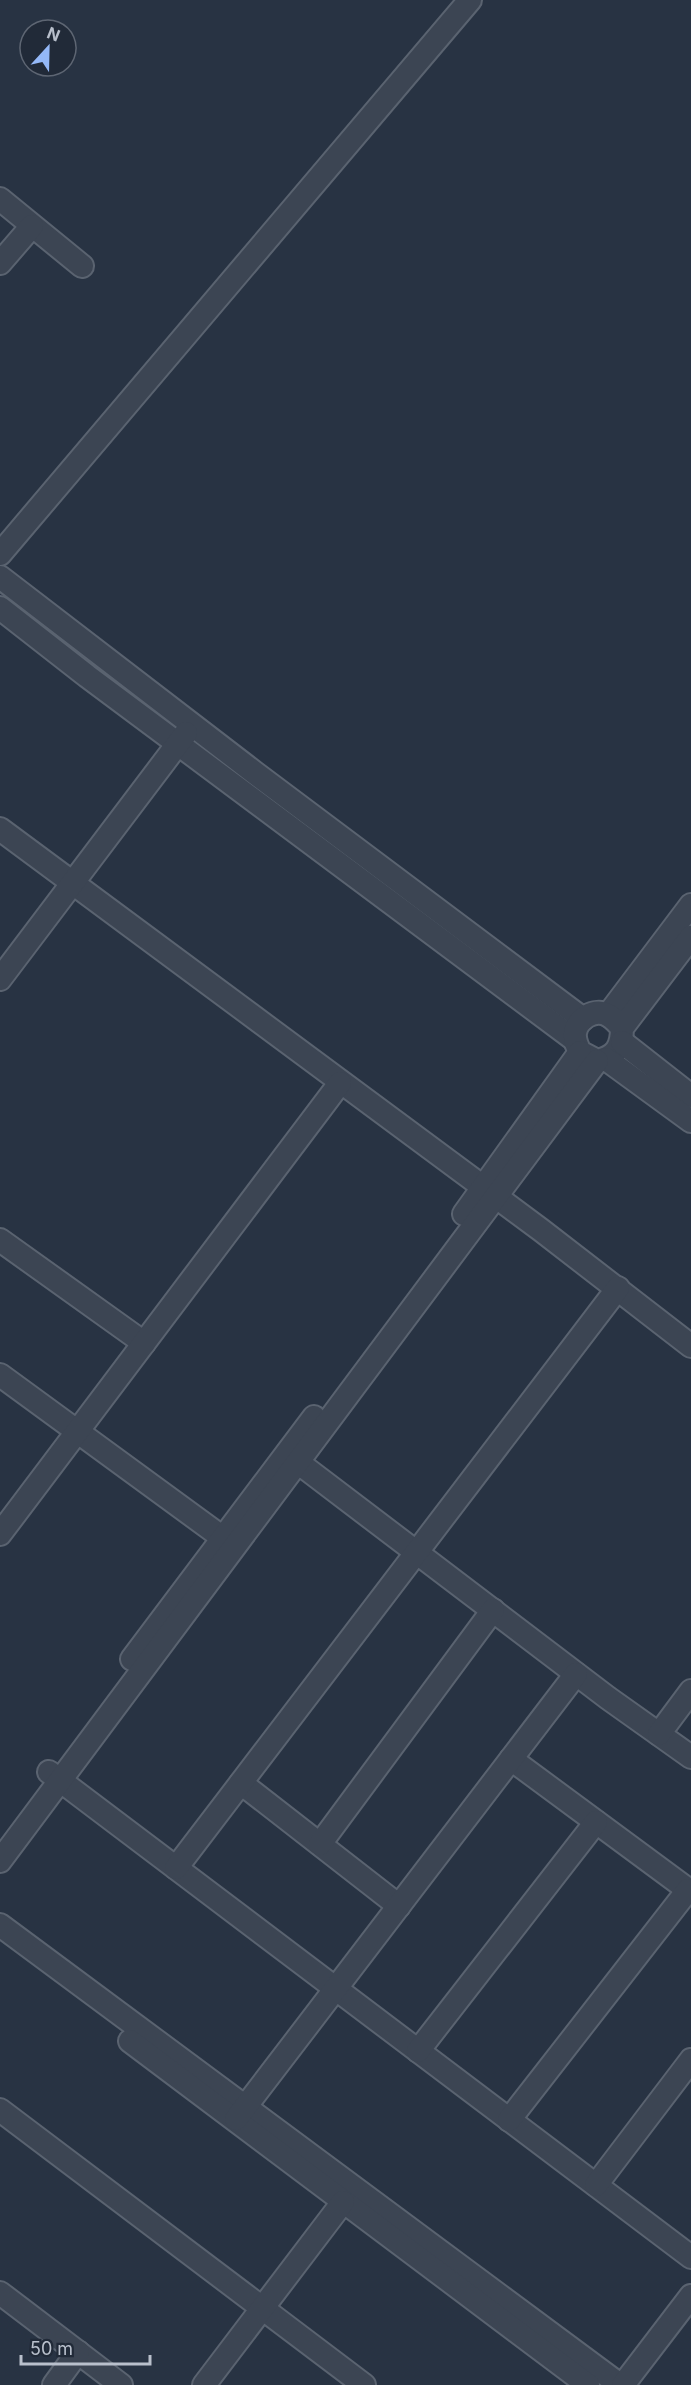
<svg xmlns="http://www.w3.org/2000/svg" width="691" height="2385" font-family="Inter,sans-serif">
	<rect width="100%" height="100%" fill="#283343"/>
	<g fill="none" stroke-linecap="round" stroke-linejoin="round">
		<!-- minor casing -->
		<g stroke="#5a6370" stroke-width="26">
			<g id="minor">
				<polyline points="0,199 82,266"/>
				<polyline points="0,263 32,226"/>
				<polyline points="0,554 470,0"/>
				<polyline points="0,577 255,773 583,1019"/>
				<polyline points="0,608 87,676 575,1040"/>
				<polyline points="0,829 541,1230 691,1346"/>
				<polyline points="0,979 186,733"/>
				<polyline points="608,1015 691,905"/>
				<path d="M622 1028C618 1023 613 1018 608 1015 594 1008 577 1019 575 1033 574 1040 577 1046 580 1052L597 1061C616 1057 622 1047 622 1028L691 937"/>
				<polyline points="622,1042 691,1096"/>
				<polyline points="606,1059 691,1121"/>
				<polyline points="464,1214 580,1052"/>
				<polyline points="0,1240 144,1343"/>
				<polyline points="0,1375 234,1546"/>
				<polyline points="287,1454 608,1698 691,1757"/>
				<polyline points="0,1534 340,1083"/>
				<polyline points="132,1659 314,1417"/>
				<polyline points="659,1734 691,1691"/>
				<polyline points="511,1759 691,1892"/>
				<polyline points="49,1772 691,2257"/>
				<polyline points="241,1783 399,1906"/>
				<polyline points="320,1844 493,1610"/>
				<polyline points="0,1861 597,1061"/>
				<polyline points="176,1868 618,1288"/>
				<polyline points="0,1925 620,2385"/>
				<polyline points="130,2041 588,2385"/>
				<polyline points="418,2051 596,1822"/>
				<polyline points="0,2110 364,2385"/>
				<polyline points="236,2119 576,1674"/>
				<polyline points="509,2120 688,1890"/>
				<polyline points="596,2185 691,2060"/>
				<polyline points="0,2293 121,2385"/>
				<polyline points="54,2385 78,2352"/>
				<polyline points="204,2385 343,2202"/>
				<polyline points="623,2385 691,2296"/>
			</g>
		</g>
		<!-- minor -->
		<use href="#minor" stroke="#3c4553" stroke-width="22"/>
	</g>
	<!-- north arrow -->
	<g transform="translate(48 48) rotate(22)"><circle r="28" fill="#212a38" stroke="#5e6673" stroke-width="1.5"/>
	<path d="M0-4.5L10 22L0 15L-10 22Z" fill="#94b8f7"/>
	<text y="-9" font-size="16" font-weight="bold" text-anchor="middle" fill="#b9c0cc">N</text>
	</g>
	<!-- scale -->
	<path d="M21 2355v9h129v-9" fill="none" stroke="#b9c0cc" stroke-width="3"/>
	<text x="30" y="2355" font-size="18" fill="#b9c0cc" stroke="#212a38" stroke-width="4.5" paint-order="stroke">50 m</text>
</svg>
